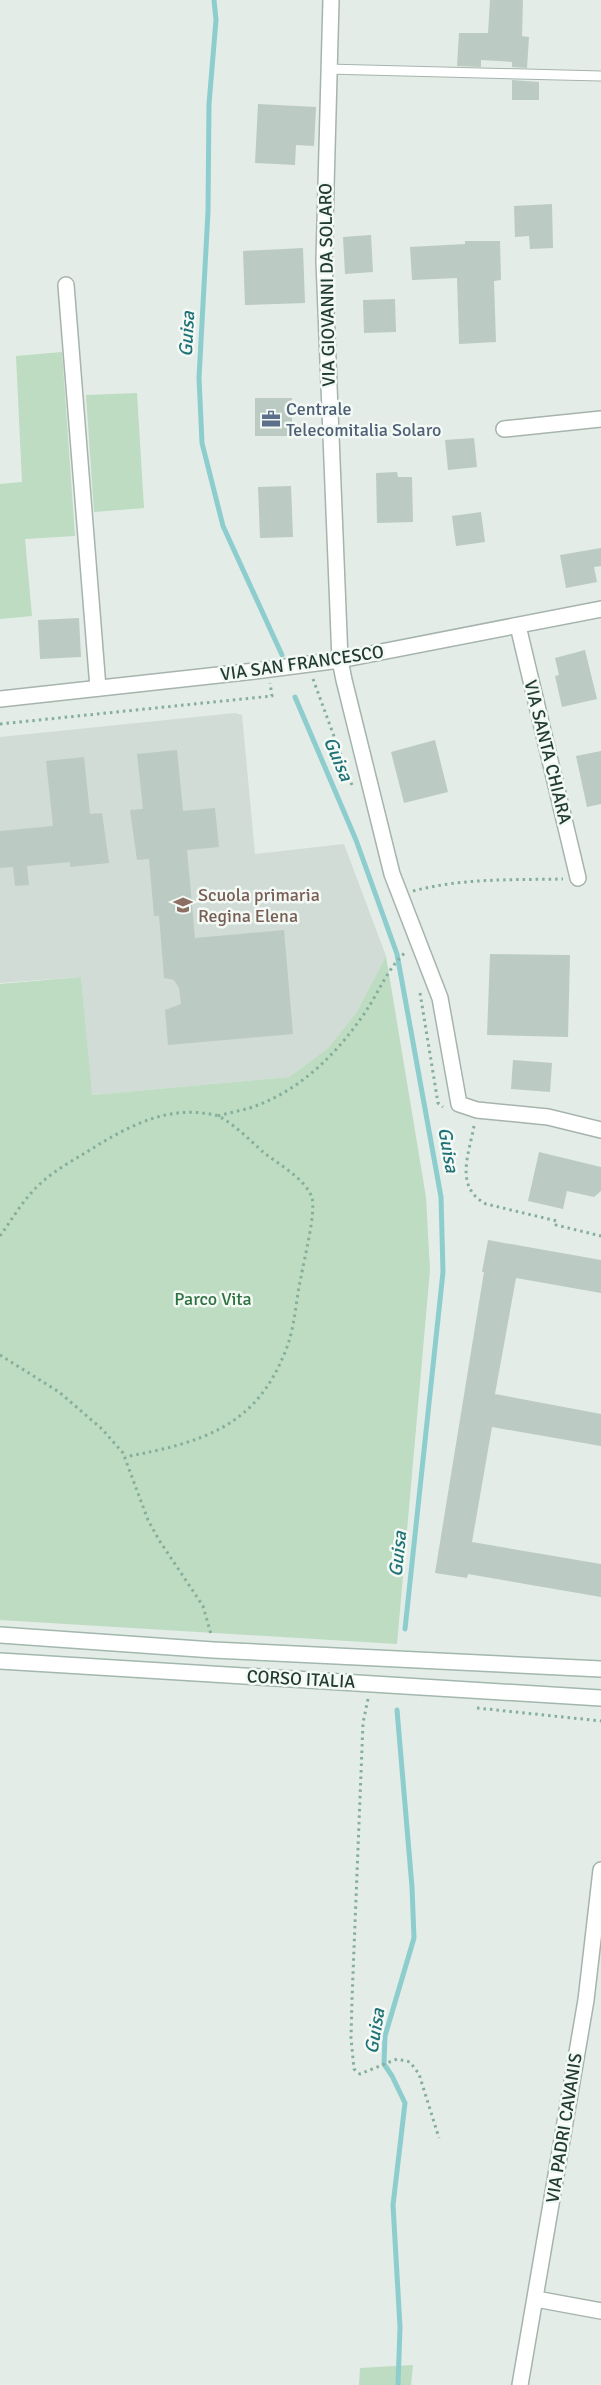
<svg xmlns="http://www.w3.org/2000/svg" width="601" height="2385" font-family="Signika,sans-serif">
	<rect width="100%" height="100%" fill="#e3ece7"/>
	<!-- built -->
	<polygon fill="#d1dcd6" points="235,713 242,715 255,854 344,844 386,956 356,1013 328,1048 289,1077 91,1095 81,977 0,983 0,737"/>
	<!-- green -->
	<g fill="#bddcc1">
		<polygon points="62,352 75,536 25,539 32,616 0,619 0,484 22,482 16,356"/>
		<polygon points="137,393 144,508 94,512 86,395"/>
		<polygon points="386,956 426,1197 430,1270 397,1644 0,1620 0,984 81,977 92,1095 289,1077 328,1048 356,1013"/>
		<polygon points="413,2365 411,2385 359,2385 360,2368"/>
	</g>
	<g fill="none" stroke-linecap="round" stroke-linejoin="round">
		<!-- stream -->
		<g stroke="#8ecdce" stroke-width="5">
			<polyline points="214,0 216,20 209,104 208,212 199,378 202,443 223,526 282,655"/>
			<polyline points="295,697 356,840 397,954 441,1197 443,1272 405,1629"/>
			<polyline points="397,1710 412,1887 414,1938 385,2036 384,2064 392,2076 405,2103 393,2205 400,2327 398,2385"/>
		</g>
	</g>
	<!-- building -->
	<g fill="#bbcac2">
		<polygon points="490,0 523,0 522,36 529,37 527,68 512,67 512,62 481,60 481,67 457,66 459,33 488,33"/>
		<polygon points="512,80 539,82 539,100 512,100"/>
		<polygon points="258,104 316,107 314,146 296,145 295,165 255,163"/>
		<polygon points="552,204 553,248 530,249 529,236 515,237 514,206"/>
		<polygon points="371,235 373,272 345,274 343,237"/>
		<polygon points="465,241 500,241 501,280 494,281 496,342 459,344 457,278 412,280 410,247 465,244"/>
		<polygon points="303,248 305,303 245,305 243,251"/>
		<polygon points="395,299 396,332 364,333 363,300"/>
		<rect x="255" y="398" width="37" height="38"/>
		<polygon points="474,438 477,467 448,470 445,440"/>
		<polygon points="397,472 398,477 412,477 413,522 377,523 376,473"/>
		<polygon points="291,486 293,537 260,538 258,487"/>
		<polygon points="481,512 485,542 456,546 452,516"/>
		<polygon points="601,548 601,566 594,567 597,582 566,588 560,555"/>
		<polygon points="79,618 81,657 40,659 38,620"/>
		<polygon points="585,650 597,699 562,707 555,676 559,675 555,658"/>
		<polygon points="435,740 448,792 404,803 391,752"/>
		<polygon points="177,750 183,811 215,808 219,847 187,850 195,938 284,930 293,1034 168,1045 165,1010 181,1004 179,988 174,980 164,978 159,916 154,916 149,859 137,860 130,810 143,809 137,754"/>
		<polygon points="601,751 601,804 587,807 576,756"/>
		<polygon points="84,757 90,814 102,813 109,863 70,867 70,862 27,866 29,885 15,886 13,867 0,868 0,831 53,826 46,761"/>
		<polygon points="490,954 570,955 568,1037 487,1035"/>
		<polygon points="513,1060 552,1063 550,1092 511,1089"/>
		<polygon points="539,1152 601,1167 601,1191 594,1197 567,1191 563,1209 528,1201"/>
		<polygon points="488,1240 601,1260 601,1293 516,1278 495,1394 601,1414 601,1446 492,1427 472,1542 601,1564 601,1597 468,1574 467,1578 435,1573 484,1272 482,1272"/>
	</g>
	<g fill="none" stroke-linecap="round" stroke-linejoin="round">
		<!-- lane casing -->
		<g stroke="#a6b4ad" stroke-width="11">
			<polyline id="lane" points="327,69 601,76"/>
		</g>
		<!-- street casing -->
		<g stroke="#a6b4ad" stroke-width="18">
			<g id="street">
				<polyline points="331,0 324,261 340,660 344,680 392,874 440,998 459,1104 477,1110 548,1117 601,1130"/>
				<polyline points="66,285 98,688"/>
				<polyline points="504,429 601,419"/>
				<polyline points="518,626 578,878"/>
				<polyline points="0,699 255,671 340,660 601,609"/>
				<polyline points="536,2299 601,2311"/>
				<polyline points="520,2385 586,2000 601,1870"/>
			</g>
		</g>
		<!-- secondary casing -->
		<g stroke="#a2b7ad" stroke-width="18">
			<g id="secondary">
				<polyline points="0,1635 213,1650 601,1669"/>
				<polyline points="0,1661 601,1698"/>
			</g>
		</g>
		<!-- path -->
		<g stroke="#85ae9c" stroke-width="3" stroke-dasharray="2.5 4" stroke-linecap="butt">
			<polyline points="313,679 353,788"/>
			<polyline points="0,724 272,696 270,683"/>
			<path d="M413 891C462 878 513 880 563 879"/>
			<polyline points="420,993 438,1103 443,1107"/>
			<path d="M218 1116C231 1112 246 1110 258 1105 305 1087 341 1049 368 1008 379 991 390 965 406 952"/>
			<path d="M474 1126C469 1154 454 1187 486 1204L557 1221 556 1225 601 1236"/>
			<path d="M0 1236C13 1218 24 1198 41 1183 54 1171 70 1162 85 1153 125 1128 166 1104 215 1115 229 1119 252 1142 263 1152 278 1164 306 1179 312 1198 316 1213 304 1260 301 1277 296 1299 295 1326 287 1347 257 1428 202 1442 125 1457"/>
			<polyline points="0,1355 59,1392 102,1429 123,1453 148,1520 159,1540 203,1606 211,1634"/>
			<polyline points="368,1699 363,1723 352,1999 351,2038 354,2069 360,2074 397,2059 410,2062 419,2074 439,2138"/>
			<polyline points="477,1708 601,1721"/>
		</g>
		<!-- lane -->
		<use href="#lane" stroke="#fff" stroke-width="9"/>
		<!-- street -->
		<use href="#street" stroke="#fff" stroke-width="15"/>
		<!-- secondary -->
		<use href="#secondary" stroke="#fff" stroke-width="15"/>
	</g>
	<!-- icons -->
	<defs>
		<g id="office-bare" transform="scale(1.5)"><path d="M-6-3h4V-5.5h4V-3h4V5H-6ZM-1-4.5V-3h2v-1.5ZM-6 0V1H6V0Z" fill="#5c6f8a" stroke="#f3f9f5" stroke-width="2.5" paint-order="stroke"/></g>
		<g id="school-bare" transform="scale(1.5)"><path d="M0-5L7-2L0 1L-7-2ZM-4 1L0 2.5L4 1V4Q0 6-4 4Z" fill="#8d6e63" stroke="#f3f9f5" stroke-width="2.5" paint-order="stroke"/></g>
	</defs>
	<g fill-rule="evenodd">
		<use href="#office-bare" x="271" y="419"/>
		<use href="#school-bare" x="183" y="905"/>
	</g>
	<g text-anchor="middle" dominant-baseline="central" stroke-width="5" stroke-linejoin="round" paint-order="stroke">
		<!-- street labels -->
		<g font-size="18" fill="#233c33" stroke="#f3f9f5">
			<text transform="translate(327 285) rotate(-91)">VIA GIOVANNI DA SOLARO</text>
			<text transform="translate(302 663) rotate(-8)">VIA SAN FRANCESCO</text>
			<text transform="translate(548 752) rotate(76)">VIA SANTA CHIARA</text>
			<text transform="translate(301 1679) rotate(3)">CORSO ITALIA</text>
			<text transform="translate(564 2128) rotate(-81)">VIA PADRI CAVANIS</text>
		</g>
		<!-- service labels -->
		<g font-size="18" fill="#4e5e75" stroke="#f3f9f5" text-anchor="start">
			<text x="286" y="409">Centrale<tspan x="286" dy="21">Telecomitalia Solaro</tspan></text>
		</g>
		<!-- education labels -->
		<g font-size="18" fill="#785e54" stroke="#f3f9f5" text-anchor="start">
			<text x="198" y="895">Scuola primaria<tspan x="198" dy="21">Regina Elena</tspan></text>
		</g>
		<!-- park labels -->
		<g font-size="18" fill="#2f7140" stroke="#f3f9f5">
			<text x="213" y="1299">Parco Vita</text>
		</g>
		<!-- water labels -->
		<g font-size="19" font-style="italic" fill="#207276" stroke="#f3f9f5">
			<text transform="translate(187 334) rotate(-87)">Guisa</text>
			<text transform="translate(338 759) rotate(67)">Guisa</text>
			<text transform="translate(448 1150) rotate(80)">Guisa</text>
			<text transform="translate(398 1554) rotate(-84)">Guisa</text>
			<text transform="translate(375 2031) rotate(-81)">Guisa</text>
		</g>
	</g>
</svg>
